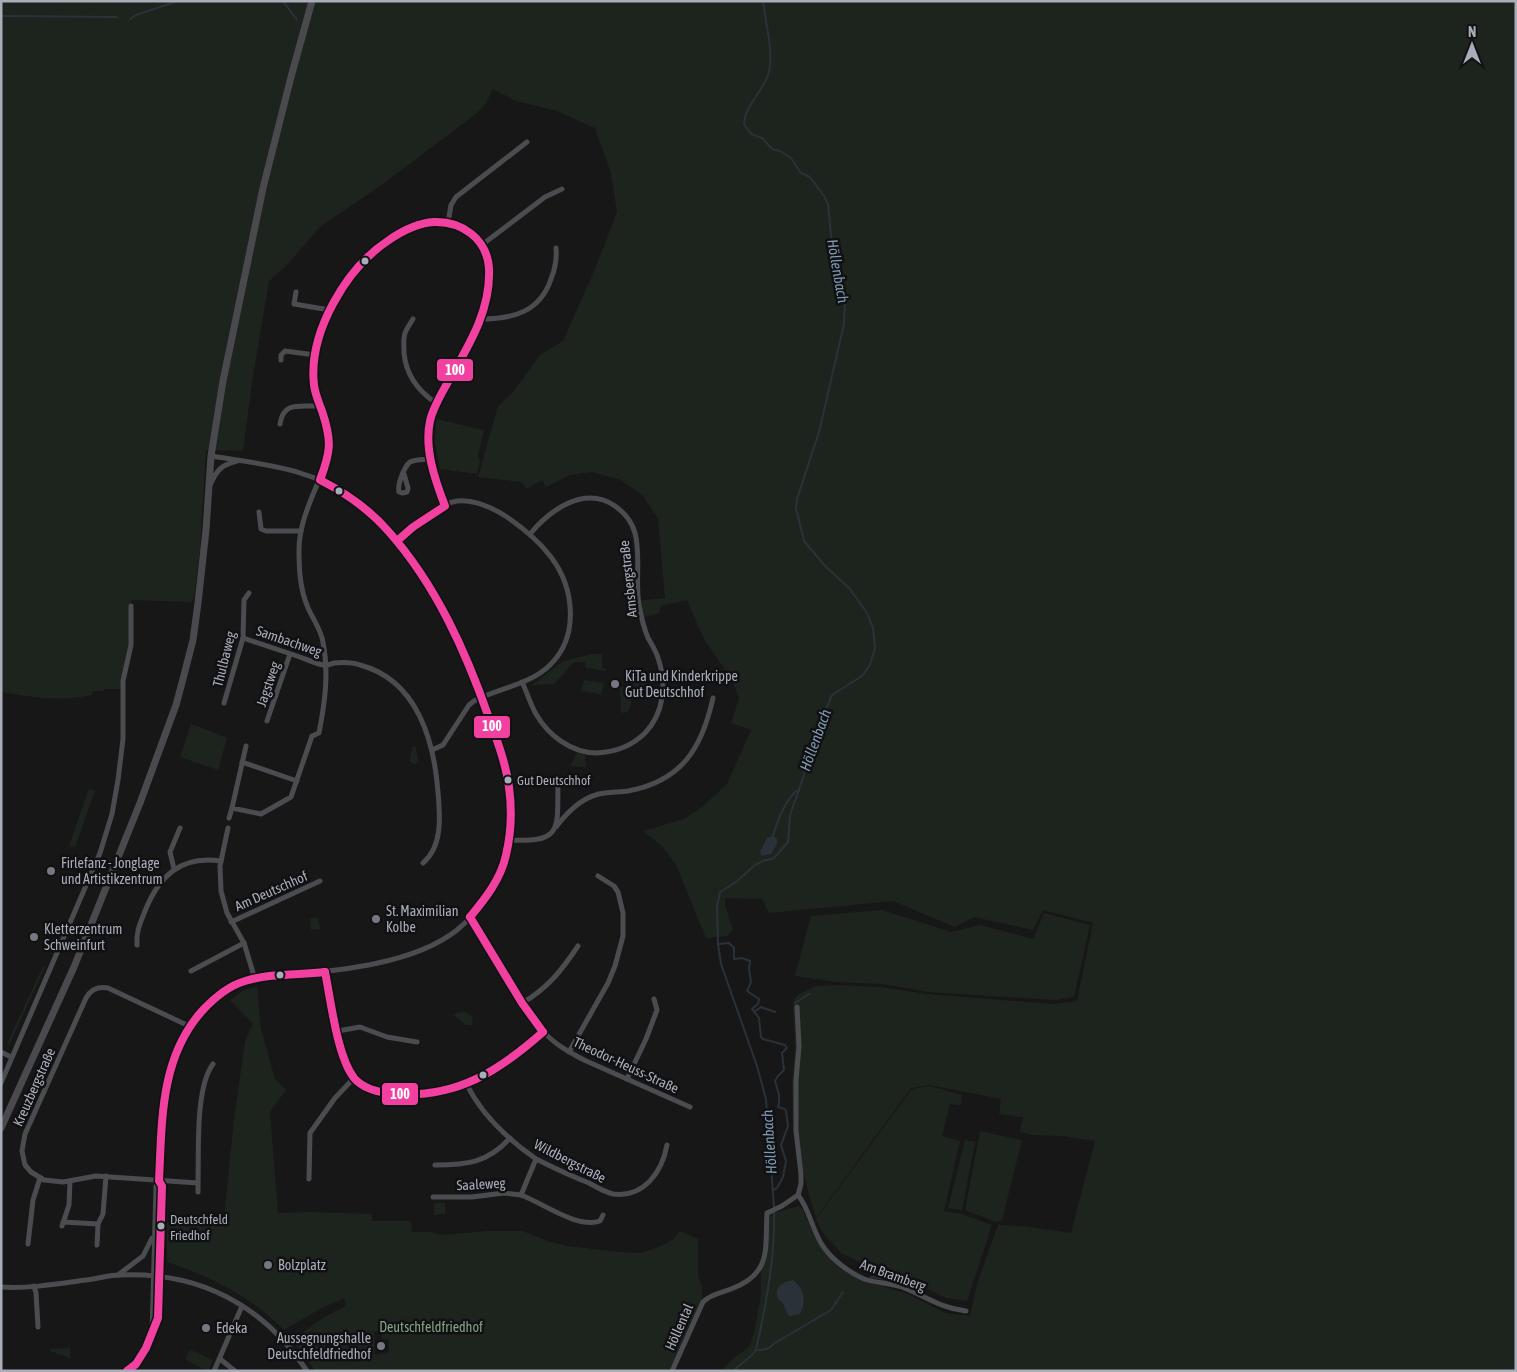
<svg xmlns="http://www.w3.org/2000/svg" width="1517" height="1372" font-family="'Asap Condensed',sans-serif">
	<rect width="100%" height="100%" fill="#171717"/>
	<!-- green -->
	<g fill="#1d241e" fill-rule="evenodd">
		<path d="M1 1H1516V1371H721L734 1358 749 1347 754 1333 761 1294V1272L767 1246 770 1214 799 1206 803 1210 814 1236 823 1249 834 1263 848 1273 878 1285 908 1294 945 1313 970 1316 977 1284 998 1225 1022 1226 1071 1233 1095 1141 1062 1136 1032 1135 1020 1132 1023 1117 999 1114 1001 1099 930 1085 911 1088 816 1218 809 1195 793 1127 792 1084 795 1045 793 1011 794 999 799 994 817 986 839 985 880 987 927 994 1054 1004 1077 1001 1093 923 1043 910 1033 930 974 917 955 927 893 901 769 913 762 899 725 898V905L733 930 727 936 706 938 676 865 662 846 643 831 684 819 702 807 727 784 751 730 731 723 739 698 731 678 705 641 687 600 661 606 659 613 642 618 638 601 665 598 658 519 643 496 621 480 592 472 570 475 546 487 542 480 526 489 522 482 478 477 498 406 514 391 540 355 563 341 595 269 617 212 611 173 595 128 557 111 516 101 493 89 486 103 477 113 387 181 320 227 285 267 269 281 253 376 243 451 206 450 200 548 194 598 191 602 131 600 130 645 122 689H105L103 691H93L92 695C61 702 31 697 1 692Z"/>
		<polygon points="436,419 484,430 478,456 480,461 477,474 440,469 435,442"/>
		<polygon points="592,654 602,654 602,668 606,669 605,671 586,668 585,662 574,662 554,684 532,685 563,661"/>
		<polygon points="625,671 648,673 646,689 644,693 631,695 631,705 627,712 621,713 620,687 625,687"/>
		<polygon points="584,680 604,683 601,694 598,694 581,691"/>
		<polygon points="191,724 227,738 218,770 180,757"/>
		<polygon points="412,747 416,747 418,762 415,764 412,763 410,760"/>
		<polygon points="577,753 585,755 586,767 570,766"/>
		<polygon points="91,789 95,791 75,847 69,846 88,791"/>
		<polygon points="882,910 951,932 980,925 1033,939 1044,913 1090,925 1074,997 1055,1000 928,992 883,984 836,982 795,976 811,916"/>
		<polygon points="317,917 321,929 311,930 310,919"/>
		<polygon points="43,966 45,967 9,1045 7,1044"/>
		<path d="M257 987 261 1029 275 1079 286 1090 270 1112 278 1213 309 1212 372 1214V1221H411L412 1232H430L443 1235 489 1231H523L547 1241 568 1246 619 1252 640 1253 659 1247 672 1240 680 1231 698 1239V1276L702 1286V1300L670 1371H315L292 1340 323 1318 346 1306 344 1298 318 1310 284 1330C252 1297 210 1276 167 1262V1222H210L224 1218 234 1119 245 1041 253 1024 230 1000 246 989ZM381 1331 382 1339H389V1352L375 1355 374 1332Z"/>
		<polygon points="463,1011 473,1017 472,1025 466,1025 453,1015"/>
		<polygon points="930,1086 962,1095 961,1105 950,1104 942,1136 960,1141 944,1211 962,1214 992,1225 967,1301 946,1298 896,1274 868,1266 841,1253 823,1233 816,1219 912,1089"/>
		<polygon points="980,1131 1022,1140 1002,1220 996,1222 965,1210"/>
		<polygon points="965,1140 975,1142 962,1210 948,1208"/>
		<polygon points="434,1203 445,1203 445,1214 434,1215"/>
		<polygon points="70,1348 70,1358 50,1351 51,1349"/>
		<polygon points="191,1350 213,1360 208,1371 186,1360 187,1354"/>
	</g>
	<!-- water -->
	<g fill="#2a3239">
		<polygon points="773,836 777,839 777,844 771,854 761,856 760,852 767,838"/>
		<path d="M793 1280C804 1288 807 1302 800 1314L790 1316C784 1312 786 1303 779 1300 772 1288 783 1282 793 1280Z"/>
	</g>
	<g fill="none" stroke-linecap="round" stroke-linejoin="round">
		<!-- stream -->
		<g stroke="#2a3239" stroke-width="2">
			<polyline points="283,1 297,20"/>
			<path d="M763 1C765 23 775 54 768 75 762 93 745 105 744 124L751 134 762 138 772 149 780 151 791 158 801 173 810 177 824 196 828 204 832 245 845 302 844 324 819 432 797 499 796 508 804 541 826 567 850 589 867 613 873 628 875 648 870 665 862 676 832 695 806 759 804 775 790 815 788 842 773 859 765 860 755 865 736 882 720 892 717 907 718 944 721 964 757 1066 766 1099 774 1207"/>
			<polyline points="1,16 117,17"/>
			<polyline points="130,19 136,15 178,1"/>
			<path d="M773 836C777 822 785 802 796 791H799"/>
			<path d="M718 944 729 943 734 948V959L742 958 750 961 749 969 751 982 747 991 759 999 758 1004 752 1009 759 1018 761 1037 763 1039 785 1045 787 1048 782 1053 784 1070 778 1076 775 1081C778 1092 781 1096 778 1107L785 1109 786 1111 788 1126 781 1145 786 1161 783 1177 777 1188 773 1190"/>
			<polyline points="795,1003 809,994"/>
			<polyline points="754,1012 761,1007 775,1012"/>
			<polyline points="871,1277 887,1279 905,1286"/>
			<path d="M756 1350C765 1350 769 1349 775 1343L831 1310 843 1292"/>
			<path d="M733 1371 752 1355 756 1350C766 1305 775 1258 774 1212"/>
		</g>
		<!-- minor -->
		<g stroke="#4b4c50" stroke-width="5">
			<polyline points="448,223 451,205 456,197 527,142"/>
			<polyline points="483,244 545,197 562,189"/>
			<polyline points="296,292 294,304 330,310"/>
			<path d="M413 319C410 324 407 328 405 333 403 339 404 346 404 353 406 375 418 391 436 403"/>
			<path d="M481 319C513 319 540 312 551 279 555 269 557 259 556 248"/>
			<polyline points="281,360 281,355 285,351 315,355"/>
			<path d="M280 424C283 401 300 407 319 406"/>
			<path d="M404 474 408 488 407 492 402 493 399 492C397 485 404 467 410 462 416 459 425 460 431 459"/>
			<path d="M210 485C217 470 221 465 237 461"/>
			<polyline points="259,512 261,529 266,531 301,531"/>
			<path d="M397 541C414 527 434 505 457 501 474 499 493 508 507 517 523 528 539 541 551 557 575 589 579 637 550 665 530 685 498 688 474 701L469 705 443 745 432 750"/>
			<path d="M243 638C261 644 279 650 297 656 306 659 314 663 323 665 327 666 330 664 334 663 343 662 352 662 360 665 417 680 434 740 438 792 440 816 443 846 423 863"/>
			<path d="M522 682C527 692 530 704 536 714 548 735 571 753 597 753 615 752 632 746 645 733 664 713 667 684 658 658 656 651 652 645 648 638 644 628 641 616 639 605 635 582 641 556 635 533 632 522 625 513 615 506 584 485 550 510 530 534"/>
			<polyline points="224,703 243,638 244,600 249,593"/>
			<polyline points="267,721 290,654"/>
			<path d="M246 746 232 808 261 814 291 797 312 736 319 733C325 702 329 673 323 642 321 630 313 619 308 608 300 589 299 570 299 550 299 525 310 502 319 480 323 470 329 460 330 450 331 426 316 406 314 383 313 369 315 356 319 342 332 293 363 248 411 228 435 219 472 219 483 247 505 296 468 345 445 387 439 398 433 408 430 421 425 446 435 482 445 506"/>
			<polyline points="242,762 297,781"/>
			<polyline points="229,818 232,808"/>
			<path d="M556 827C568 811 584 795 605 793 613 792 621 792 628 791 682 781 702 748 713 698"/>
			<polyline points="228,828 220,866 221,891 227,913 244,943 255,979"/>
			<path d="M508 840C564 843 557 829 558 782"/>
			<polyline points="174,869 170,852 180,828"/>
			<path d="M470 917C496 953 513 998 543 1031 554 1044 569 1052 584 1060L690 1107"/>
			<polyline points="231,922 320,881"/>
			<path d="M137 945C136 931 140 924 145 911 159 876 181 855 221 861"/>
			<polyline points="191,971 244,943"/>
			<path d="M325 972C330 995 340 1062 354 1078 362 1088 379 1093 391 1094 451 1102 501 1072 543 1032"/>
			<path d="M522 1003C547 989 562 970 578 946"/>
			<polyline points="797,1007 799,1046 796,1080 796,1131 801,1174 801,1184 798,1195"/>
			<path d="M189 1026 108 988C98 986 91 989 86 998L25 1134 22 1151 25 1165 31 1172 44 1180 63 1182 96 1176 198 1183C199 1152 195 1088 213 1064"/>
			<polyline points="338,1031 360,1027 387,1037 417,1042"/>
			<polyline points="1,1052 11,1057"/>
			<polyline points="569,1052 608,983 615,966 623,936 623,913 618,892 614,886 598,876"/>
			<polyline points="627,1079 646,1039 657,1010 654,999"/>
			<polyline points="1,1083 100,853 112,814 118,780 123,739 123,681 131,645 131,606"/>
			<path d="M467 1085C482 1115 509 1140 536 1159 554 1168 571 1176 589 1183 596 1187 605 1192 613 1194 644 1198 662 1172 667 1145"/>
			<path d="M435 1165C466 1165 488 1163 510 1138"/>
			<polyline points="309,1179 310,1133 335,1098 354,1078"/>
			<polyline points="198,1192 198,1183"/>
			<path d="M521 1195C543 1203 577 1229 600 1221L603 1215"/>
			<path d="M798 1195C811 1211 812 1233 825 1249 834 1261 850 1273 864 1279 876 1283 890 1283 902 1287 925 1296 940 1308 966 1311"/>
			<polyline points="433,1197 472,1197 504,1193 521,1195 536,1159"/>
			<polyline points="63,1222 98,1224"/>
			<polyline points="62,1226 69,1205 70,1181"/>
			<polyline points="28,1244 33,1200 40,1178"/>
			<polyline points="97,1245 98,1224 103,1214 106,1176"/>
			<polyline points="118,1275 143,1256 152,1238"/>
			<polyline points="34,1286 36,1293 38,1327"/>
			<path d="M1 1287C31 1289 63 1283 93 1279 101 1278 110 1275 119 1275 199 1271 263 1305 307 1371"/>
			<path d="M152 1334 156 1186 159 1181C161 1150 160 1119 165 1088 173 1037 204 992 255 979 316 972 408 969 457 930 499 895 514 844 509 791 507 770 499 750 493 729 483 701 472 674 459 646 434 592 405 537 356 501 313 468 262 464 211 456"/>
			<polyline points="220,1359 235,1371"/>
			<polyline points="127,1371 136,1364 146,1348 158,1318 162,1186 159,1181"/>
			<polyline points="214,1371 242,1306"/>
			<path d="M672 1371 703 1302C711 1294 721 1293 731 1289 772 1274 765 1249 767 1213L782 1206 798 1195"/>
		</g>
		<!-- secondary -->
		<polyline stroke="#4a4a4e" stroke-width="7" points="1,1128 74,967 140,803 176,705 183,679 193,640 198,603 206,530 211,456 223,381 263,188 291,77 312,1"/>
		<!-- bus-1 casing -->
		<g stroke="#111113" stroke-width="11">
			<g id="bus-1">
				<path d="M397 541 413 527 445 506C435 480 424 449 430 421 433 407 442 393 449 380 469 345 491 310 489 268 487 239 462 221 434 222 418 223 402 231 389 240 346 268 308 333 314 385 315 394 319 403 322 411 332 441 331 451 320 480 346 493 370 510 389 532 436 585 466 652 489 718 497 740 506 764 509 787 512 809 511 834 506 855 501 879 485 899 470 917"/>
				<polyline points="470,917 522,1003 543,1032"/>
				<path d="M325 972C331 1001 337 1056 354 1078 364 1090 382 1093 396 1094 457 1098 499 1071 543 1032"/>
				<path d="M127 1371 136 1364 146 1348 158 1318 162 1186 159 1181C162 1121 160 1058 202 1011 214 998 228 986 245 981 271 973 299 975 325 972"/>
			</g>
		</g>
		<!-- bus-1 -->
		<use href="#bus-1" stroke="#f240a1" stroke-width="8"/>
	</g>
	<!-- markers -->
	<g fill="#a8adb8" stroke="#111113" stroke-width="2">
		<circle cx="365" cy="261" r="4.5"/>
		<circle cx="339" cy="491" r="4.5"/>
		<circle cx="508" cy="780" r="4.5"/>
		<circle cx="280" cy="975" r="4.5"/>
		<circle cx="483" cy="1075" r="4.5"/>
		<circle cx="161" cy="1226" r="4.5"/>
	</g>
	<g fill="#757880" stroke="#111113" stroke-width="2">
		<circle cx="615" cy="684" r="5"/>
		<circle cx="51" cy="871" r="5"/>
		<circle cx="376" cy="919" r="5"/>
		<circle cx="34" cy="937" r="5"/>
		<circle cx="268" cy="1265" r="5"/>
		<circle cx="206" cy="1328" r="5"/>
		<circle cx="381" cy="1346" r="5"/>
	</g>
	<g text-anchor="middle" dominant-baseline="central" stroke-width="5" stroke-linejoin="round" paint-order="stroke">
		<!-- bus labels -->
		<g font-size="13" fill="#a8adb8" stroke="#111113" text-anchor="start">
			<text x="517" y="780">Gut Deutschhof</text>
			<text x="170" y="1219">Deutschfeld<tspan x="170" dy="16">Friedhof</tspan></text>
		</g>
		<!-- street labels -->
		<g font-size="14" fill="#a8adb8" stroke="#111113">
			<text transform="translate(628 579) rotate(-96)">Arnsbergstraße</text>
			<text transform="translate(289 641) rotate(19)">Sambachweg</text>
			<text transform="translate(224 659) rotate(-76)">Thulbaweg</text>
			<text transform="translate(268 684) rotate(-71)">Jagstweg</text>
			<text transform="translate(271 891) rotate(-24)">Am Deutschhof</text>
			<text transform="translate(626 1065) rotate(25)">Theodor-Heuss-Straße</text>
			<text transform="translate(34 1087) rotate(-66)">Kreuzbergstraße</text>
			<text transform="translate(570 1161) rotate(27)">Wildbergstraße</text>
			<text transform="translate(481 1184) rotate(-3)">Saaleweg</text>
			<text transform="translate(893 1275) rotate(20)">Am Bramberg</text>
			<text transform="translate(679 1327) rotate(-66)">Höllental</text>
		</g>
		<!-- poi labels -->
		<g font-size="14" fill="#a8adb8" stroke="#111113" text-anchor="start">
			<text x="625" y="676">KiTa und Kinderkrippe<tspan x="625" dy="16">Gut Deutschhof</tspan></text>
			<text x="61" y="863">Firlefanz - Jonglage<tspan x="61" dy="16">und Artistikzentrum</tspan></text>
			<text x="386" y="911">St. Maximilian<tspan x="386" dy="16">Kolbe</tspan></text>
			<text x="44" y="929">Kletterzentrum<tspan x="44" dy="16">Schweinfurt</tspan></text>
			<text x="278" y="1265">Bolzplatz</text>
			<text x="216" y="1328">Edeka</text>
			<text x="371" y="1338" text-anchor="end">Aussegnungshalle<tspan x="371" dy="16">Deutschfeldfriedhof</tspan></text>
		</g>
		<!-- park labels -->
		<g font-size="14" fill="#7fa381" stroke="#111113">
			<text x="431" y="1327">Deutschfeldfriedhof</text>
		</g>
		<!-- water labels -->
		<g font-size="15" font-style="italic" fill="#7f9bb3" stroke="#111113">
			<text transform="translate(838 271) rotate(80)">Höllenbach</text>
			<text transform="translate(815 740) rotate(-70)">Höllenbach</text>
			<text transform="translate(769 1142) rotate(-94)">Höllenbach</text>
		</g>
	</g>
	<g stroke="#111113" stroke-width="2">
		<rect x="436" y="358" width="38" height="24" rx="5" fill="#f240a1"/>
		<rect x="473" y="715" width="38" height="24" rx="5" fill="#f240a1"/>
		<rect x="381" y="1082" width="38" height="24" rx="5" fill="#f240a1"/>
	</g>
	<g font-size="14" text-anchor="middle" font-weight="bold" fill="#fff">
		<text x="455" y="375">100</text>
		<text x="492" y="731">100</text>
		<text x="400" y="1099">100</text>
	</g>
	<!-- border -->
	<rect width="1517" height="1372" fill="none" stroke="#a8adb8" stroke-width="5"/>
	<!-- north arrow -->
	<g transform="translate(1472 45)" stroke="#111113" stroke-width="4" paint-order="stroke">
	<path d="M0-4L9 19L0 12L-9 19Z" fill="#a8adb8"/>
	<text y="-8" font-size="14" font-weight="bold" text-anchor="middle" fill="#a8adb8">N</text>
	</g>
</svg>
